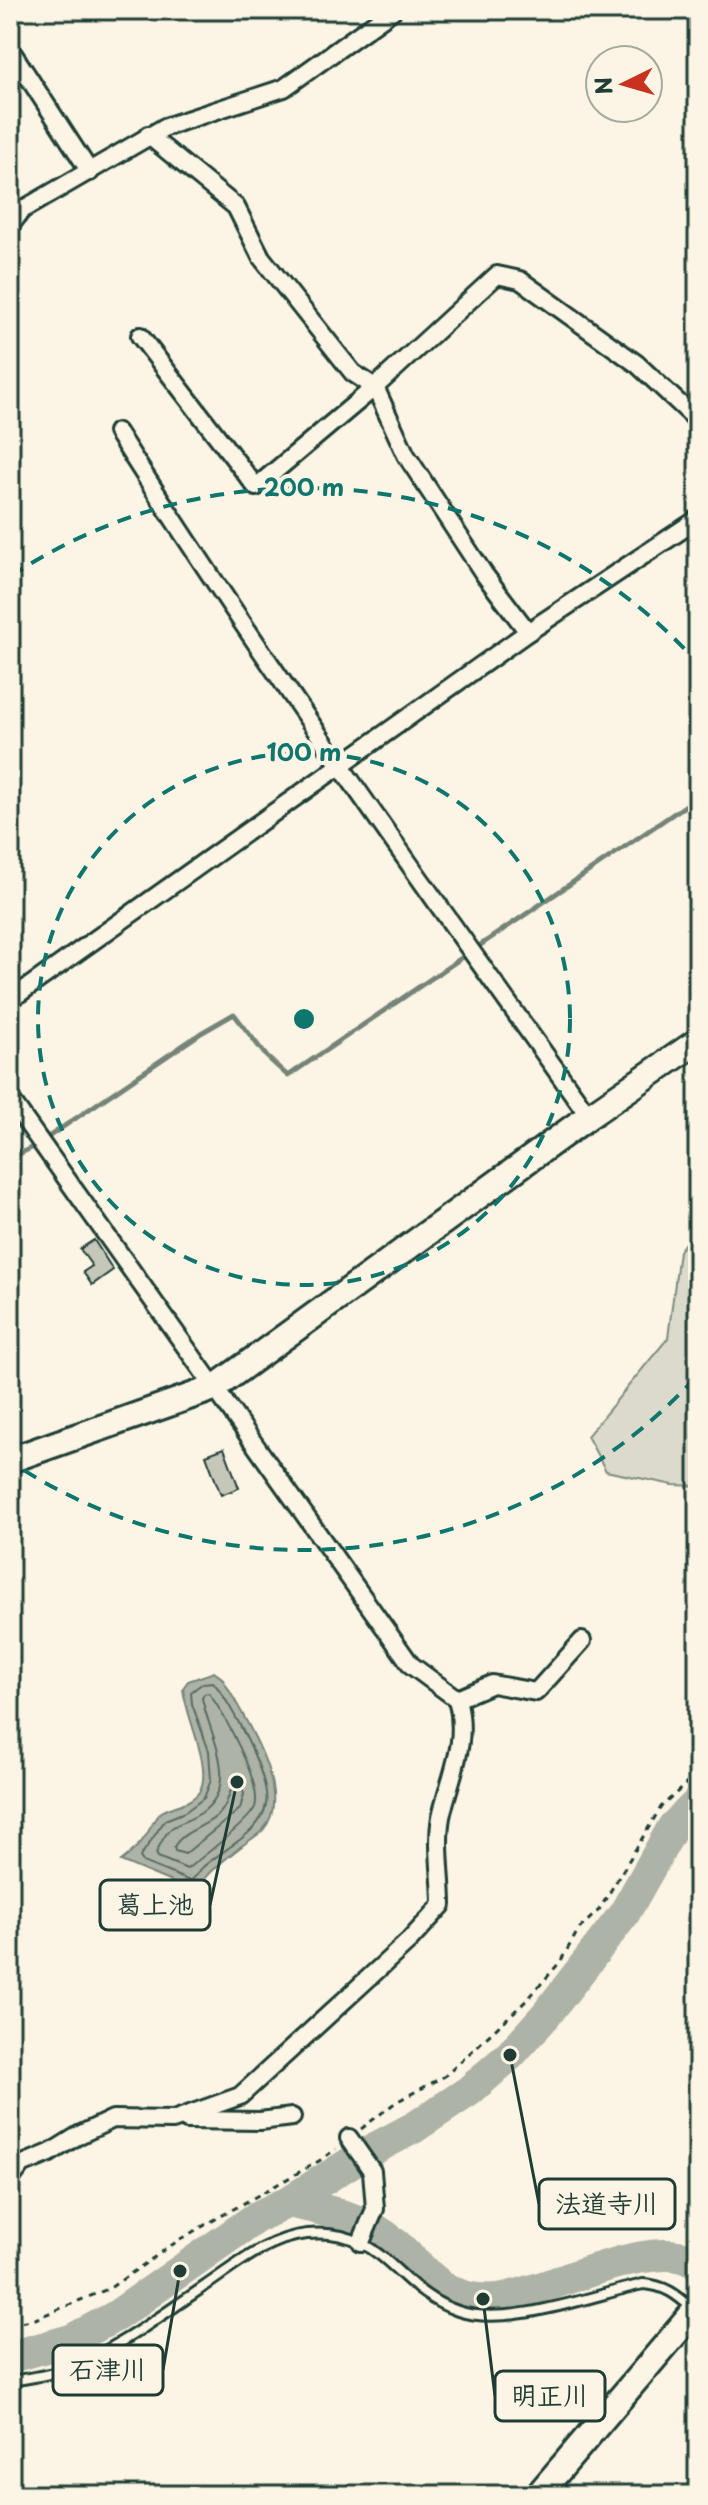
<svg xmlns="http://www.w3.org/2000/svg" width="708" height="2505" font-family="'Playpen Sans','Klee One',sans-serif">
	<rect width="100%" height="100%" fill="#fcf5e5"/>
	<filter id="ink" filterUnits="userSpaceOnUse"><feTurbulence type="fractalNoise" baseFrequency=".0125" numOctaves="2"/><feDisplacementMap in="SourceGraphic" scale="16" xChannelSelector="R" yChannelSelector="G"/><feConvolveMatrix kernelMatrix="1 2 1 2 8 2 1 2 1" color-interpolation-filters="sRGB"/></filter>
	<g filter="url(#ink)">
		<!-- green -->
		<polygon fill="#dcdacc" stroke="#7e8c80" stroke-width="2" points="698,1226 698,1486 673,1485 606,1471 587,1436 668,1338 679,1251"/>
		<!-- water -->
		<path fill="#aeb3a7" stroke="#758479" stroke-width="2" d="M214 1672 222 1678C241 1712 296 1793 263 1830 258 1835 250 1840 243 1845 225 1859 208 1872 195 1892L121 1861C132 1853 140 1845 147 1834 151 1827 154 1818 160 1813 171 1805 190 1805 199 1792 214 1769 185 1716 183 1688L188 1681Z"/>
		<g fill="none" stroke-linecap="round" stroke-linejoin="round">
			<!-- shore -->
			<g stroke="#586c62" stroke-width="2">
				<path d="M213 1682C230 1701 271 1779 266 1804 262 1833 222 1849 202 1868 198 1873 195 1878 190 1881L143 1862 140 1857 165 1820 185 1812 204 1798 211 1780 209 1751 192 1704 191 1692 203 1683Z"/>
				<path d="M209 1693C223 1713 263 1784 255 1807 250 1820 200 1859 187 1869L158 1857 156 1853C160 1845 165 1832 173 1827 182 1822 192 1819 201 1813 242 1784 209 1735 202 1698L204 1694Z"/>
				<path d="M236 1781 240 1782 244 1794 240 1809 185 1854 175 1851 174 1847C182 1831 206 1827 219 1814 229 1805 228 1790 236 1781Z"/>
			</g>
			<!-- stream -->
			<polyline stroke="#758479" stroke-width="5" points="10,1143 19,1154 35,1146 201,1033 234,1014 267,1057 288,1076 698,797"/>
			<!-- river -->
			<g stroke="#aeb3a7" stroke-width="32">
				<path d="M288 2202C318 2209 348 2214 375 2229 421 2256 434 2305 498 2299 543 2294 662 2231 698 2265"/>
				<polyline points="10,2357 71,2340 116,2316 257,2217 288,2202 366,2153 415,2127 469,2091 510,2055 546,2015 624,1914 673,1827 698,1802"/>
			</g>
		</g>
		<!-- building -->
		<g fill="#c5c7b9" stroke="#1f3d34" stroke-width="2">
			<polygon points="94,1240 113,1270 92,1285 83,1272 92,1266 80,1249"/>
			<polygon points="224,1448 239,1488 221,1495 206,1455"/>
		</g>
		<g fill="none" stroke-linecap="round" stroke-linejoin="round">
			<!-- lane casing -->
			<g stroke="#1f3d34" stroke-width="14">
				<path id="lane" d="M10 2381C29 2378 52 2375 70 2368 118 2348 162 2315 205 2286 236 2265 268 2238 307 2234 386 2227 393 2289 458 2311 508 2328 593 2295 643 2284 665 2285 677 2295 693 2309"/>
			</g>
			<!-- street casing -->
			<g stroke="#1f3d34" stroke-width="22">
				<g id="street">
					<polyline points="10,49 90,172"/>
					<polyline points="10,226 22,210 165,127 284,88 393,10"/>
					<polyline points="140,336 256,487 375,387 353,373 261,257 236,207 148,135"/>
					<path d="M117 432C266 666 428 891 589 1116"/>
					<polyline points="528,632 484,574 406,455 375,387 497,275 520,280 637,364 698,421"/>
					<polyline points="10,1000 528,632 698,519"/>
					<polyline points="10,1099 411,1665 457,1699 492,1684 536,1692 582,1641"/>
					<polyline points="187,2120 260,2121 292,2117"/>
					<polyline points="349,2138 372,2171 375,2209 361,2242"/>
					<path d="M10 2180 21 2165 50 2153 79 2135 113 2119 173 2120 240 2096 410 1940 442 1905C442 1877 436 1845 441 1817 450 1775 469 1743 457 1699"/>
				</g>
			</g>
			<!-- secondary casing -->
			<g stroke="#1f3d34" stroke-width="30">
				<g id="secondary">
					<polyline points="10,1460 214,1388 589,1116 698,1041"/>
					<polyline points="538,2495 698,2307"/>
				</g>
			</g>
			<!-- path -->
			<g stroke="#1f3d34" stroke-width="3" stroke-dasharray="6 6" stroke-linecap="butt">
				<polyline points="361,2129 396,2102 445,2076 528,1999 560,1962 579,1929 599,1910 661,1807 688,1782 698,1777"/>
				<polyline points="10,2324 35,2319 110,2288 182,2238 319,2161 336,2149"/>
			</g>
			<!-- lane -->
			<use href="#lane" stroke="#fcf5e5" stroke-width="8"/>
			<!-- street -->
			<use href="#street" stroke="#fcf5e5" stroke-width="16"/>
			<!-- secondary -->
			<use href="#secondary" stroke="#fcf5e5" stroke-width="24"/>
		</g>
	</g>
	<!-- distance rings -->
	<g fill="none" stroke="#0f766e" stroke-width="4" stroke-dasharray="14 10">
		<circle cx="304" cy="1019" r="266"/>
		<path d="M695 1378A531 531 0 0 1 11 1462M11 576A531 531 0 0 1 695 660"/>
	</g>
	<circle cx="304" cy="1019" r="12" fill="#0f766e" stroke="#fcf5e5" stroke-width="4"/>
	<g font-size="24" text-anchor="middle" font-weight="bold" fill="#0f766e" stroke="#fcf5e5" stroke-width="8" stroke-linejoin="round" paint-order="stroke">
		<text x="304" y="496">200 m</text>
		<text x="304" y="761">100 m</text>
	</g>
	<!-- callouts -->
	<path fill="none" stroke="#1f3d34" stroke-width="3" d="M237 1782L210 1905M510 2055L539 2204M180 2271L163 2370M483 2299L495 2396"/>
	<g fill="#1f3d34" stroke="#fcf5e5" stroke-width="3">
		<circle cx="237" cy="1782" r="8"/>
		<circle cx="510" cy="2055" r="8"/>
		<circle cx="180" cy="2271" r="8"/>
		<circle cx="483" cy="2299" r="8"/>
	</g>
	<g fill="#fcf5e5" stroke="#1f3d34" stroke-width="3">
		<rect x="100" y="1880" width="110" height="50" rx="8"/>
		<rect x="539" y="2179" width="136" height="50" rx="8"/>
		<rect x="53" y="2345" width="110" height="50" rx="8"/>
		<rect x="495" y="2371" width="110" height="50" rx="8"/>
	</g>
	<g font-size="26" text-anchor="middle" font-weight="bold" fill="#1f3d34">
		<text x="155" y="1914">葛上池</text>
		<text x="607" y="2213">法道寺川</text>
		<text x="108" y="2379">石津川</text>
		<text x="550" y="2405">明正川</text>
	</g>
	<!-- margin -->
	<rect width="708" height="2505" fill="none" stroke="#fcf5e5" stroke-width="40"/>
	<rect x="20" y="20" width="668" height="2465" fill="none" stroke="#1f3d34" stroke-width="3" filter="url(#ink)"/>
	<!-- north arrow -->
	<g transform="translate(624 84) rotate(265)"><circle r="38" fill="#fcf5e5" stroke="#a4ab9e" stroke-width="2"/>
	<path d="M0-6L14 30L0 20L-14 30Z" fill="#c8321e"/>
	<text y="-12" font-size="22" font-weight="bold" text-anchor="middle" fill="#1f3d34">N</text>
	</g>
</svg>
